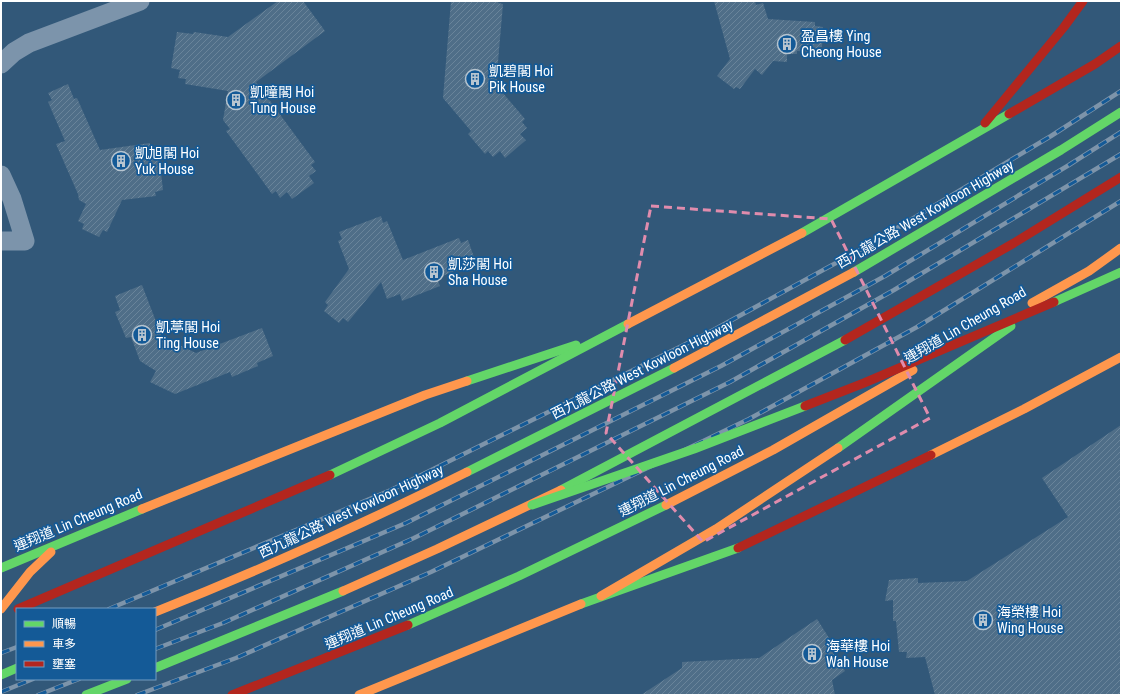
<svg xmlns="http://www.w3.org/2000/svg" width="1122" height="696" font-family="'Roboto Condensed','Noto Sans TC',sans-serif">
	<defs>
		<pattern id="building-hatch" width="6" height="6" patternUnits="userSpaceOnUse"><rect width="6" height="6" fill="#4f6e88"/><path d="M-1 1l2-2M0 6l6-6M5 7l2-2" fill="none" stroke="#69849a"/></pattern>
	</defs>
	<rect width="100%" height="100%" fill="#325879"/>
	<!-- building -->
	<g fill="url(#building-hatch)">
		<polygon points="278,1 303,1 325,31 256,82 315,162 311,165 316,171 309,176 314,183 292,199 287,192 280,198 276,191 272,194 226,131 230,129 223,120 228,91 185,84 186,79 178,78 180,70 171,68 177,32 193,34 194,32 228,37"/>
		<polygon points="451,1 499,1 498,3 503,4 496,85 525,119 522,122 527,128 520,134 526,140 505,158 500,151 493,157 488,151 485,154 468,134 471,131 443,98"/>
		<polygon points="714,1 755,1 756,5 763,3 768,19 815,22 815,26 823,27 822,47 820,47 819,52 797,51 797,54 787,54 787,62 773,61 762,75 755,69 740,89 736,87 734,89 717,76 730,59"/>
		<polygon points="68,84 74,99 77,98 100,150 150,143 150,147 158,147 163,190 155,192 156,196 122,200 107,232 103,230 99,237 82,229 84,224 78,221 86,204 79,200 78,194 56,144 65,141 48,102 52,100 48,93"/>
		<polygon points="381,216 383,223 387,221 403,260 459,238 461,243 468,240 476,263 437,278 440,286 402,301 400,294 387,299 381,282 348,322 343,318 339,323 324,311 328,305 325,302 349,269 338,241 342,239 339,232"/>
		<polygon points="142,285 162,337 196,353 262,328 273,356 257,363 258,366 232,377 230,372 175,394 150,382 156,371 140,361 131,337 126,338 115,312 120,310 115,296"/>
		<polygon points="1121,425 1121,695 935,695 925,657 906,658 907,652 899,652 896,621 893,621 893,600 885,601 889,580 918,578 918,583 967,581 1068,517 1042,478"/>
		<polygon points="817,619 829,638 825,641 845,671 832,680 835,695 641,695 682,668 682,662 759,658"/>
	</g>
	<g fill="none" stroke-linecap="round" stroke-linejoin="round">
		<!-- street -->
		<g stroke="#7c94ab" stroke-width="19">
			<polyline points="1,64 14,52 29,43 140,1"/>
			<polyline points="1,175 12,199 25,241 1,241"/>
		</g>
		<!-- fast -->
		<g stroke="#63d668" stroke-width="9">
			<polyline points="802,233 1009,114"/>
			<polyline points="854,272 1061,150 1121,112"/>
			<polyline points="467,381 576,345"/>
			<polyline points="838,448 1011,326"/>
			<polyline points="467,472 674,368"/>
			<polyline points="330,475 440,423 628,324"/>
			<polyline points="561,490 845,340"/>
			<polyline points="1,568 142,509"/>
			<polyline points="581,604 738,548"/>
			<polyline points="408,625 519,576 666,505"/>
			<polyline points="155,668 343,591"/>
			<polyline points="1,675 17,668"/>
			<polyline points="86,695 127,679"/>
		</g>
		<!-- slow -->
		<g stroke="#ff974d" stroke-width="9">
			<polyline points="1032,303 1089,271 1121,248"/>
			<polyline points="628,324 802,233"/>
			<polyline points="674,368 854,272"/>
			<polyline points="931,455 1024,409 1121,357"/>
			<polyline points="666,505 773,450 913,370"/>
			<polyline points="142,509 425,395 467,381"/>
			<polyline points="343,591 437,549 561,490"/>
			<polyline points="601,596 716,529 838,448"/>
			<polyline points="1,609 30,572 51,552"/>
			<path d="M155 612C261 570 365 523 467 472"/>
			<polyline points="359,695 581,604"/>
		</g>
		<!-- jam -->
		<g stroke="#b3261e" stroke-width="9">
			<polyline points="1009,114 1095,64 1121,46"/>
			<polyline points="985,123 1064,27 1083,1"/>
			<polyline points="845,340 1014,243 1121,177"/>
			<polyline points="738,548 931,455"/>
			<polyline points="18,609 330,475"/>
			<polyline points="232,695 408,625"/>
		</g>
		<!-- rail casing -->
		<g stroke="#7d94aa" stroke-width="4.5">
			<g id="rail">
				<polyline points="109,609 391,490 708,333 867,246 1051,136 1121,91"/>
				<polyline points="155,630 406,523 721,366 885,276 1069,165 1121,132"/>
				<polyline points="155,649 223,623 414,538 730,382 894,290 1121,154"/>
				<polyline points="1,653 17,647"/>
				<polyline points="1,692 33,679"/>
				<polyline points="38,695 79,679"/>
				<polyline points="137,695 236,658 431,572 749,419 917,327 1121,201"/>
			</g>
		</g>
		<!-- rail -->
		<use href="#rail" stroke="#145a97" stroke-width="3" stroke-dasharray="9" stroke-linecap="butt"/>
		<!-- fast-bridge -->
		<g stroke="#63d668" stroke-width="9">
			<polyline points="1054,302 1121,272"/>
			<polyline points="532,505 694,449 805,406"/>
		</g>
		<!-- jam-bridge -->
		<polyline stroke="#b3261e" stroke-width="9" points="805,406 864,383 1054,302"/>
	</g>
	<!-- marked area -->
	<path fill="none" stroke="#e08cad" stroke-width="3" stroke-dasharray="8 5" stroke-linejoin="round" d="M651 206 831 219 930 418 703 542 606 433Z"/>
	<!-- icons -->
	<defs>
		<g id="building-ring" transform="scale(1)"><circle r="9.5" fill="#145a97" stroke="#b7c5d0" stroke-width="1.5"/><path d="M-4-6H4V6H1V3H-1V6H-4ZM-2.5-4.3h1.7v1.8h-1.7ZM.8-4.3h1.7v1.8H.8ZM-2.5-1h1.7V.8h-1.7ZM.8-1h1.7V.8H.8Z" fill="#b7c5d0"/></g>
	</defs>
	<g fill-rule="evenodd">
		<use href="#building-ring" x="787" y="44"/>
		<use href="#building-ring" x="475" y="79"/>
		<use href="#building-ring" x="236" y="100"/>
		<use href="#building-ring" x="121" y="161"/>
		<use href="#building-ring" x="434" y="272"/>
		<use href="#building-ring" x="142" y="335"/>
		<use href="#building-ring" x="983" y="620"/>
		<use href="#building-ring" x="812" y="654"/>
	</g>
	<g text-anchor="middle" dominant-baseline="central" stroke-width="3.5" stroke-linejoin="round" paint-order="stroke">
		<!-- poi labels -->
		<g font-size="14" fill="#fff" stroke="#145a97" text-anchor="start">
			<text x="801" y="36">盈昌樓 Ying<tspan x="801" dy="16">Cheong House</tspan></text>
			<text x="489" y="71">凱碧閣 Hoi<tspan x="489" dy="16">Pik House</tspan></text>
			<text x="250" y="92">凱曈閣 Hoi<tspan x="250" dy="16">Tung House</tspan></text>
			<text x="135" y="153">凱旭閣 Hoi<tspan x="135" dy="16">Yuk House</tspan></text>
			<text x="448" y="264">凱莎閣 Hoi<tspan x="448" dy="16">Sha House</tspan></text>
			<text x="156" y="327">凱葶閣 Hoi<tspan x="156" dy="16">Ting House</tspan></text>
			<text x="997" y="612">海榮樓 Hoi<tspan x="997" dy="16">Wing House</tspan></text>
			<text x="826" y="646">海華樓 Hoi<tspan x="826" dy="16">Wah House</tspan></text>
		</g>
		<!-- street labels -->
		<g font-size="14" fill="#fff" stroke="#145a97">
			<text transform="translate(925 214) rotate(-30)">西九龍公路 West Kowloon Highway</text>
			<text transform="translate(965 325) rotate(-30)">連翔道 Lin Cheung Road</text>
			<text transform="translate(642 369) rotate(-27)">西九龍公路 West Kowloon Highway</text>
			<text transform="translate(681 481) rotate(-27)">連翔道 Lin Cheung Road</text>
			<text transform="translate(351 511) rotate(-25)">西九龍公路 West Kowloon Highway</text>
			<text transform="translate(78 520) rotate(-23)">連翔道 Lin Cheung Road</text>
			<text transform="translate(389 618) rotate(-23)">連翔道 Lin Cheung Road</text>
		</g>
	</g>
	<!-- border -->
	<rect width="1122" height="696" fill="none" stroke="#ffffff" stroke-width="4"/>
	<!-- legend -->
	<rect x="16" y="608" width="140" height="72" fill="#145a97" stroke="#729cc1"/>
	<rect x="24" y="621" width="20" height="6" fill="#63d668" stroke="#729cc1"/>
	<text x="52" y="628" font-size="12" fill="#ffffff">順暢</text>
	<rect x="24" y="641" width="20" height="6" fill="#ff974d" stroke="#729cc1"/>
	<text x="52" y="648" font-size="12" fill="#ffffff">車多</text>
	<rect x="24" y="661" width="20" height="6" fill="#b3261e" stroke="#729cc1"/>
	<text x="52" y="668" font-size="12" fill="#ffffff">壅塞</text>
</svg>
